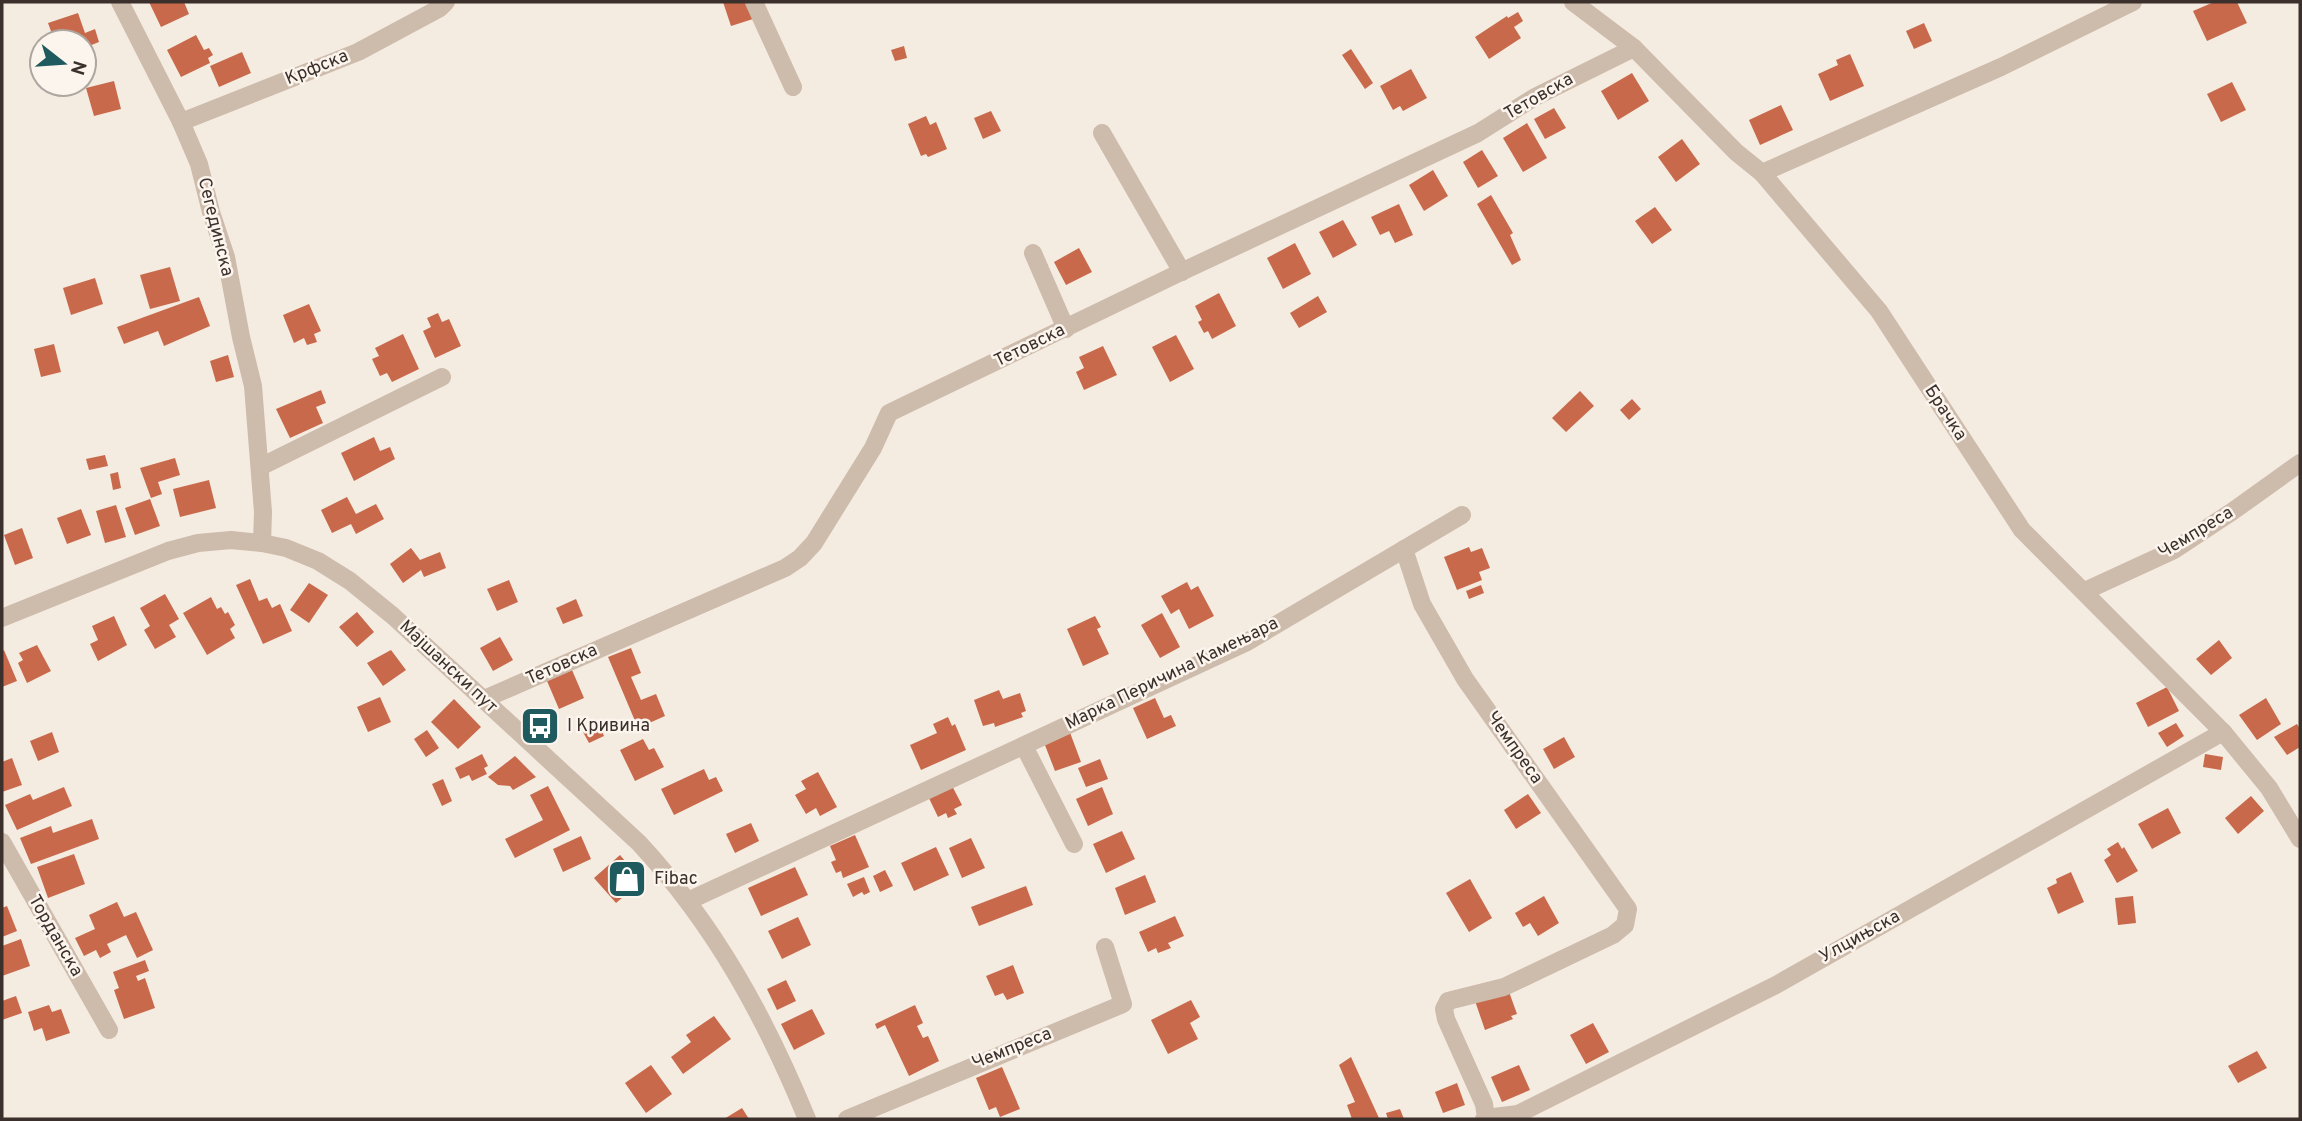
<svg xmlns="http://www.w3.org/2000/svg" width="2302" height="1121" font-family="Overpass,sans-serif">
	<rect width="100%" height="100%" fill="#f4ebe1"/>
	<!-- building -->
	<g fill="#c8694b">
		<polygon points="149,2 184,2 189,14 161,27"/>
		<polygon points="723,2 747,2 753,19 731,26"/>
		<polygon points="2214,2 2237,2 2247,23 2207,41 2193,11"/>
		<polygon points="1518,12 1523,21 1514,27 1521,38 1489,59 1475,37 1507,16 1508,18"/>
		<polygon points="78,13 85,33 95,29 99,42 84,48 84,42 55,42 48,23"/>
		<polygon points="1924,23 1932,41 1914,49 1906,31"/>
		<polygon points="196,35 204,50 209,48 213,55 208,58 210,63 181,77 167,50"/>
		<polygon points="904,46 907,58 895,61 891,50"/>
		<polygon points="1351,49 1373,83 1365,89 1342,55"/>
		<polygon points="242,52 251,73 219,87 210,66"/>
		<polygon points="1850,54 1864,86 1830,101 1818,74 1838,65 1836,60"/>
		<polygon points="1411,69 1427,98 1403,111 1400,106 1393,110 1380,86"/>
		<polygon points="1632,73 1649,101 1618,120 1601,91"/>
		<polygon points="114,81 121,109 94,116 86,88"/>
		<polygon points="2232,82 2246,110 2221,122 2207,94"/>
		<polygon points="1781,105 1793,130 1760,145 1749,120"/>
		<polygon points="1554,108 1566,128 1545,139 1534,119"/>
		<polygon points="991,111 1001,131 983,139 974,118"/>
		<polygon points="926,116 930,125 936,122 947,149 928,157 926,154 921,156 908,124"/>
		<polygon points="1527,123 1547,158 1523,172 1503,138"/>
		<polygon points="1682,139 1700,164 1676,182 1658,157"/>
		<polygon points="1482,150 1498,176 1478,188 1463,162"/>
		<polygon points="1433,170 1448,196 1424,211 1409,185"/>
		<polygon points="1491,195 1513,233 1510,235 1521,260 1512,265 1477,204"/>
		<polygon points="1399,204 1413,235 1395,243 1389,231 1380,235 1371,217"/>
		<polygon points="1655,207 1672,230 1652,244 1635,221"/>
		<polygon points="1343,220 1357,245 1333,258 1319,232"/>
		<polygon points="1295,243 1311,274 1283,289 1267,258"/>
		<polygon points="1079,248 1092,272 1066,285 1054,262"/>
		<polygon points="170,267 180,301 150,309 140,275"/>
		<polygon points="95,278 103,304 71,315 63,288"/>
		<polygon points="1219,293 1236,326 1212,339 1208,331 1204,333 1198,322 1202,320 1195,306"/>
		<polygon points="1318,296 1327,312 1299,328 1290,313"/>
		<polygon points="199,297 210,326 164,346 158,331 124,344 117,327"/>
		<polygon points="309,304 321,331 314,334 317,342 307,345 304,338 294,343 283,315"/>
		<polygon points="438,313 442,322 449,319 461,346 435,358 423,331 431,327 427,318"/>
		<polygon points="403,334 419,369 392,382 387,373 380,376 372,359 379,356 375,348"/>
		<polygon points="1176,335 1194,369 1170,382 1152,347"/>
		<polygon points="54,344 61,372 41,377 34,349"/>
		<polygon points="1103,346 1117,375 1084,390 1076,372 1084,368 1079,357"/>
		<polygon points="228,355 234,377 216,382 210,361"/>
		<polygon points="321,390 326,403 316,407 323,423 290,438 276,409"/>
		<polygon points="1580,391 1594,406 1566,432 1552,418"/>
		<polygon points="1632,399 1641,409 1629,420 1620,410"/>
		<polygon points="374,437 380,451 390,447 395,459 354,481 341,453"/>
		<polygon points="105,455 108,466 89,470 86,459"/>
		<polygon points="175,458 180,475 158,482 162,494 151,498 140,468"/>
		<polygon points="118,472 121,488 113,490 110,474"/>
		<polygon points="209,480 216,508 180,517 173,489"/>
		<polygon points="347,497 356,514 376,504 384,519 356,534 351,524 332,533 321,510"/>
		<polygon points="150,499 160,526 135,535 125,508"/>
		<polygon points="116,505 126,537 105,543 96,511"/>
		<polygon points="81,509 91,535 67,544 57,518"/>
		<polygon points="22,528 33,558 15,565 4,535"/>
		<polygon points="1469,547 1471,552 1482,548 1490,568 1479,572 1482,580 1457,590 1444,557"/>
		<polygon points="411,548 420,560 440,552 446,568 424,577 421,570 403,583 390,564"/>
		<polygon points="250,579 259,601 267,598 272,608 280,604 292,631 263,644 236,585"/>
		<polygon points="509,580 518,602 497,611 487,589"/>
		<polygon points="1187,582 1191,590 1198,586 1214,616 1189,629 1179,609 1171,614 1161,596"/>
		<polygon points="309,583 328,595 309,623 290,610"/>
		<polygon points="1481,585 1484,593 1469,599 1466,591"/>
		<polygon points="165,594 179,619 169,625 176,637 155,649 144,630 150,626 140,608"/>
		<polygon points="211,597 217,609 221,607 225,614 228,612 235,625 230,629 235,638 207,655 183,613"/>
		<polygon points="576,599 583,616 563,624 556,608"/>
		<polygon points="357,612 374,632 357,647 339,627"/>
		<polygon points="1162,613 1180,647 1160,658 1141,625"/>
		<polygon points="114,616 127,645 98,661 90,644 98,640 92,626"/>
		<polygon points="1095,616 1101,627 1097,629 1109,654 1083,666 1067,629"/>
		<polygon points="500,637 513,660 493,671 480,648"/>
		<polygon points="2219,640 2232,658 2211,675 2196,659"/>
		<polygon points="37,645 51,671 27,683 18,663 23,660 19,653"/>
		<polygon points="631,648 641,673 631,677 641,700 656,694 665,716 638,728 608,657"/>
		<polygon points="4,650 17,681 2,687 2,652"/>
		<polygon points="391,650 406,670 383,686 367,663"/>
		<polygon points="572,670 584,698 559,709 547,681"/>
		<polygon points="2167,687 2179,711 2148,727 2136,703"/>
		<polygon points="999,690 1003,699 1020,693 1026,711 1021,713 1023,717 995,727 994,723 983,726 974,700"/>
		<polygon points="380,697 391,722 368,732 357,707"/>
		<polygon points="1155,698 1164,718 1171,715 1176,726 1147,739 1133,708"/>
		<polygon points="2266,698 2281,724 2257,740 2239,715"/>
		<polygon points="454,699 481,727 458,749 431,722"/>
		<polygon points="948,717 952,726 955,724 966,750 921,770 910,745 937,733 933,724"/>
		<polygon points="2176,723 2184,736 2167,747 2158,733"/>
		<polygon points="599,724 604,736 589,743 583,732"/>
		<polygon points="2297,724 2300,729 2300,747 2287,755 2274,737"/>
		<polygon points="427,730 439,748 426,757 414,739"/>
		<polygon points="1069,730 1081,762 1055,771 1043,740"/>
		<polygon points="52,732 59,752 38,761 30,741"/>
		<polygon points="1564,737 1575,757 1554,769 1543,749"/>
		<polygon points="643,739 649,750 654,748 664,767 635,781 620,750"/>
		<polygon points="482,754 488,766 484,768 487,774 472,781 469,775 460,779 455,768"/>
		<polygon points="2205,754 2223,757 2221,770 2203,767"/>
		<polygon points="515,756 536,777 513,790 510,786 498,785 488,777"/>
		<polygon points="12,758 22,785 2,792 2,762"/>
		<polygon points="1100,759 1108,779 1086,787 1078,768"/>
		<polygon points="704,769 709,780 716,777 723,791 674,815 661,789"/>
		<polygon points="818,772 837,807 820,816 816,808 806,814 795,795 806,789 801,781"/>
		<polygon points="443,779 452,801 442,806 432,784"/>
		<polygon points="950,782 962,805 954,809 957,814 948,818 946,813 938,817 927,794"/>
		<polygon points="548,786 570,830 515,858 505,839 543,820 530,795"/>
		<polygon points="64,787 72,806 17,830 5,805 30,794 33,800"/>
		<polygon points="1102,787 1113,814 1088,826 1076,799"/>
		<polygon points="1528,794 1541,813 1516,829 1504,810"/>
		<polygon points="2251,796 2264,811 2238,834 2225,818"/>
		<polygon points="2168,808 2181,833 2152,849 2138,824"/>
		<polygon points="92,819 99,839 31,864 20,838 51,826 53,833"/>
		<polygon points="751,823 759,841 735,853 726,834"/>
		<polygon points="1122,831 1135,859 1106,873 1093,844"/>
		<polygon points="855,835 869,867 843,878 841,871 836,873 831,862 836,860 830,846"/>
		<polygon points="581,836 591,859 563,872 553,849"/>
		<polygon points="971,838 985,868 962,878 949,848"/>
		<polygon points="2118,842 2122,849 2124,847 2138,871 2117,883 2104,860 2111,855 2107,849"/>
		<polygon points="936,847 949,875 914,891 901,863"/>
		<polygon points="74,854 85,884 48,898 37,867"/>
		<polygon points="620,855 642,881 616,903 594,878"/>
		<polygon points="795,867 808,895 761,916 748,888"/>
		<polygon points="885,870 893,886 880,892 873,876"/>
		<polygon points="2071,872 2084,902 2058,914 2047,888 2057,883 2056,879"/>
		<polygon points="1145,875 1156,902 1125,915 1115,888"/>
		<polygon points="864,877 870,892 864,895 862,892 853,897 847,884"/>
		<polygon points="1470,879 1492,918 1469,932 1446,893"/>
		<polygon points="1026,886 1033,905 979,926 971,907"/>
		<polygon points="1544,896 1559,923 1538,936 1530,923 1523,927 1515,913"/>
		<polygon points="2133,896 2136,923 2118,925 2115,898"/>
		<polygon points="117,902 124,917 136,912 153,950 137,958 126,935 107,944 111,952 100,958 96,950 84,956 75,938 95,929 89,915"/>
		<polygon points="7,906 17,931 2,937 2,908"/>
		<polygon points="1175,916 1184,936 1168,943 1171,948 1158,953 1156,948 1148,952 1139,932"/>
		<polygon points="798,917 811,945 782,959 768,931"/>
		<polygon points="21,939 30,966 2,976 2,946"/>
		<polygon points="145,960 149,971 136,976 138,981 145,978 155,1008 124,1019 114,990 119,988 113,972"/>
		<polygon points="1013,965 1024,993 1007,1000 1003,993 995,996 986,976"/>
		<polygon points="786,980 796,1001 777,1010 767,989"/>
		<polygon points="1508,989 1517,1014 1511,1016 1513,1019 1485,1030 1475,1001"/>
		<polygon points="16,996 22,1013 2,1020 2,1001"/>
		<polygon points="1191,1000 1200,1017 1190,1023 1198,1039 1168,1054 1151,1020"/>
		<polygon points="49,1005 52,1012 61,1009 70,1033 46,1041 42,1028 34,1031 28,1012"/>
		<polygon points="915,1005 923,1023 917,1026 923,1038 928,1036 939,1061 909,1076 885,1025 877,1029 875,1024"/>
		<polygon points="812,1009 825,1034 794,1050 781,1024"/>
		<polygon points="714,1016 731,1039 683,1074 671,1057 691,1042 686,1035"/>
		<polygon points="1593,1023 1609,1052 1586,1064 1570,1035"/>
		<polygon points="2257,1051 2267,1068 2238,1083 2228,1066"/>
		<polygon points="1351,1057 1379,1118 1352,1119 1347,1105 1355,1102 1339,1065"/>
		<polygon points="651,1065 672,1094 646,1113 625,1083"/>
		<polygon points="1519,1065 1530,1090 1502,1102 1491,1077"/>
		<polygon points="1002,1067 1020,1109 1000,1117 996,1107 989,1110 976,1078"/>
		<polygon points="1457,1083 1465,1105 1443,1113 1435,1092"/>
		<polygon points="742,1108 749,1119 724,1119"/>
		<polygon points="1400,1109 1404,1119 1388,1119 1386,1113"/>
	</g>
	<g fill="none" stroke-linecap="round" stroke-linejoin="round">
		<!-- minor -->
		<g stroke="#cdbbac" stroke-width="18">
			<polyline points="120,2 181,122 199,164 211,212 226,257 241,337 253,386 263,512 262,543"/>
			<polyline points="754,2 793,87"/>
			<polyline points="1573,2 1634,48 1736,152 1762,173 1879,311 2022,530 2223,732 2269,788 2300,839"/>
			<polyline points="181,122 358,52 440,8 446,2"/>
			<polyline points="1102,133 1182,272"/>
			<polyline points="1762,173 2001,67 2133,2"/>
			<polyline points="1033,253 1066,329"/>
			<polyline points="260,467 442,377"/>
			<polyline points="1404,549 1422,604 1465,679 1628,909 1625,925 1613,935 1504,987 1448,1001 1444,1009 1446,1019 1484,1104 1486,1118 1484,1119"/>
			<polyline points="2085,591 2174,550 2233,511 2300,463"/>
			<path d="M2 618 168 551 198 543 231 540 262 543 286 548 318 561 350 581 393 616 639 843C715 925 765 1017 807 1119"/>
			<polyline points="482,700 785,568 800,558 814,543 873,448 889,413 1181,272 1478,133 1535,97 1634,48"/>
			<polyline points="1024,746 1074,844"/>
			<polyline points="2,842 109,1030"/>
			<polyline points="688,901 1247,642 1462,515"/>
			<polyline points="1486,1118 1518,1114 1776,985 2223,732"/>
			<polyline points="847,1119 1123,1004 1105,947"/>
		</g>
	</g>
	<!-- icons -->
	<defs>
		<g id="bus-square" transform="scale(2.0125)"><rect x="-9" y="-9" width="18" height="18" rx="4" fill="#1f5a5e" stroke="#fbf5ee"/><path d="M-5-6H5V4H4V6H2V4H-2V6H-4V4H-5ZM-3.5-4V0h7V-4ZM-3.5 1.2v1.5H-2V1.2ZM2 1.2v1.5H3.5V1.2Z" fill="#fff"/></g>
		<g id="shop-square" transform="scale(2.0125)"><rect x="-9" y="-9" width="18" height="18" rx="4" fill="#1f5a5e" stroke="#fbf5ee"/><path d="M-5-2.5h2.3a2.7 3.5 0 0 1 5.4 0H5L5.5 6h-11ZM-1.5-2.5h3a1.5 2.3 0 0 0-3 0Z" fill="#fff"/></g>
	</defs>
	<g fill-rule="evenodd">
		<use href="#bus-square" x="540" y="726"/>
		<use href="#shop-square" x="627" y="879"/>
	</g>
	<g text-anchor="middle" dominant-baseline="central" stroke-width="5" stroke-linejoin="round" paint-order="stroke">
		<!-- street labels -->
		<g font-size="18" fill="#3b302b" stroke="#fbf5ee">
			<text transform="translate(317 68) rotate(-22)">Крфска</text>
			<text transform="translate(1539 97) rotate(-30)">Тетовска</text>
			<text transform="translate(215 227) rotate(76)">Сегединска</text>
			<text transform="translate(1030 346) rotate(-26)">Тетовска</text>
			<text transform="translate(1945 413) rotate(57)">Брачка</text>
			<text transform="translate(2196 533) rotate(-31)">Чемпреса</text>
			<text transform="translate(562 665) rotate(-24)">Тетовска</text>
			<text transform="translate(448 667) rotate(43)">Мајшански пут</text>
			<text transform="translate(1172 674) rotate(-26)">Марка Перичина Камењара</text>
			<text transform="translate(1514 748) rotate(55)">Чемпреса</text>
			<text transform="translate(55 936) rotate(60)">Торданска</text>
			<text transform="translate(1860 937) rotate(-29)">Улцињска</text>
			<text transform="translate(1012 1049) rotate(-22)">Чемпреса</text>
		</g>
		<!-- poi labels -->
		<g font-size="18" fill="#3b302b" stroke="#fbf5ee" text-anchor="start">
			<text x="567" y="726">I Кривина</text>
			<text x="654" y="879">Fibac</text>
		</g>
	</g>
	<!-- border -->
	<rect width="2302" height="1121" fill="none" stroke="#3b302b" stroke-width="7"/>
	<!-- north arrow -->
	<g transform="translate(63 63) rotate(107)"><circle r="33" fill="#fbf5ee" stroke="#aea6a0" stroke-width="2"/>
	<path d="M0-5L12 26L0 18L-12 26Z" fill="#1f5a5e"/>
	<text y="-10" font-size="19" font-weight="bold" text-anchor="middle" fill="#3b302b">N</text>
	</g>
</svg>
